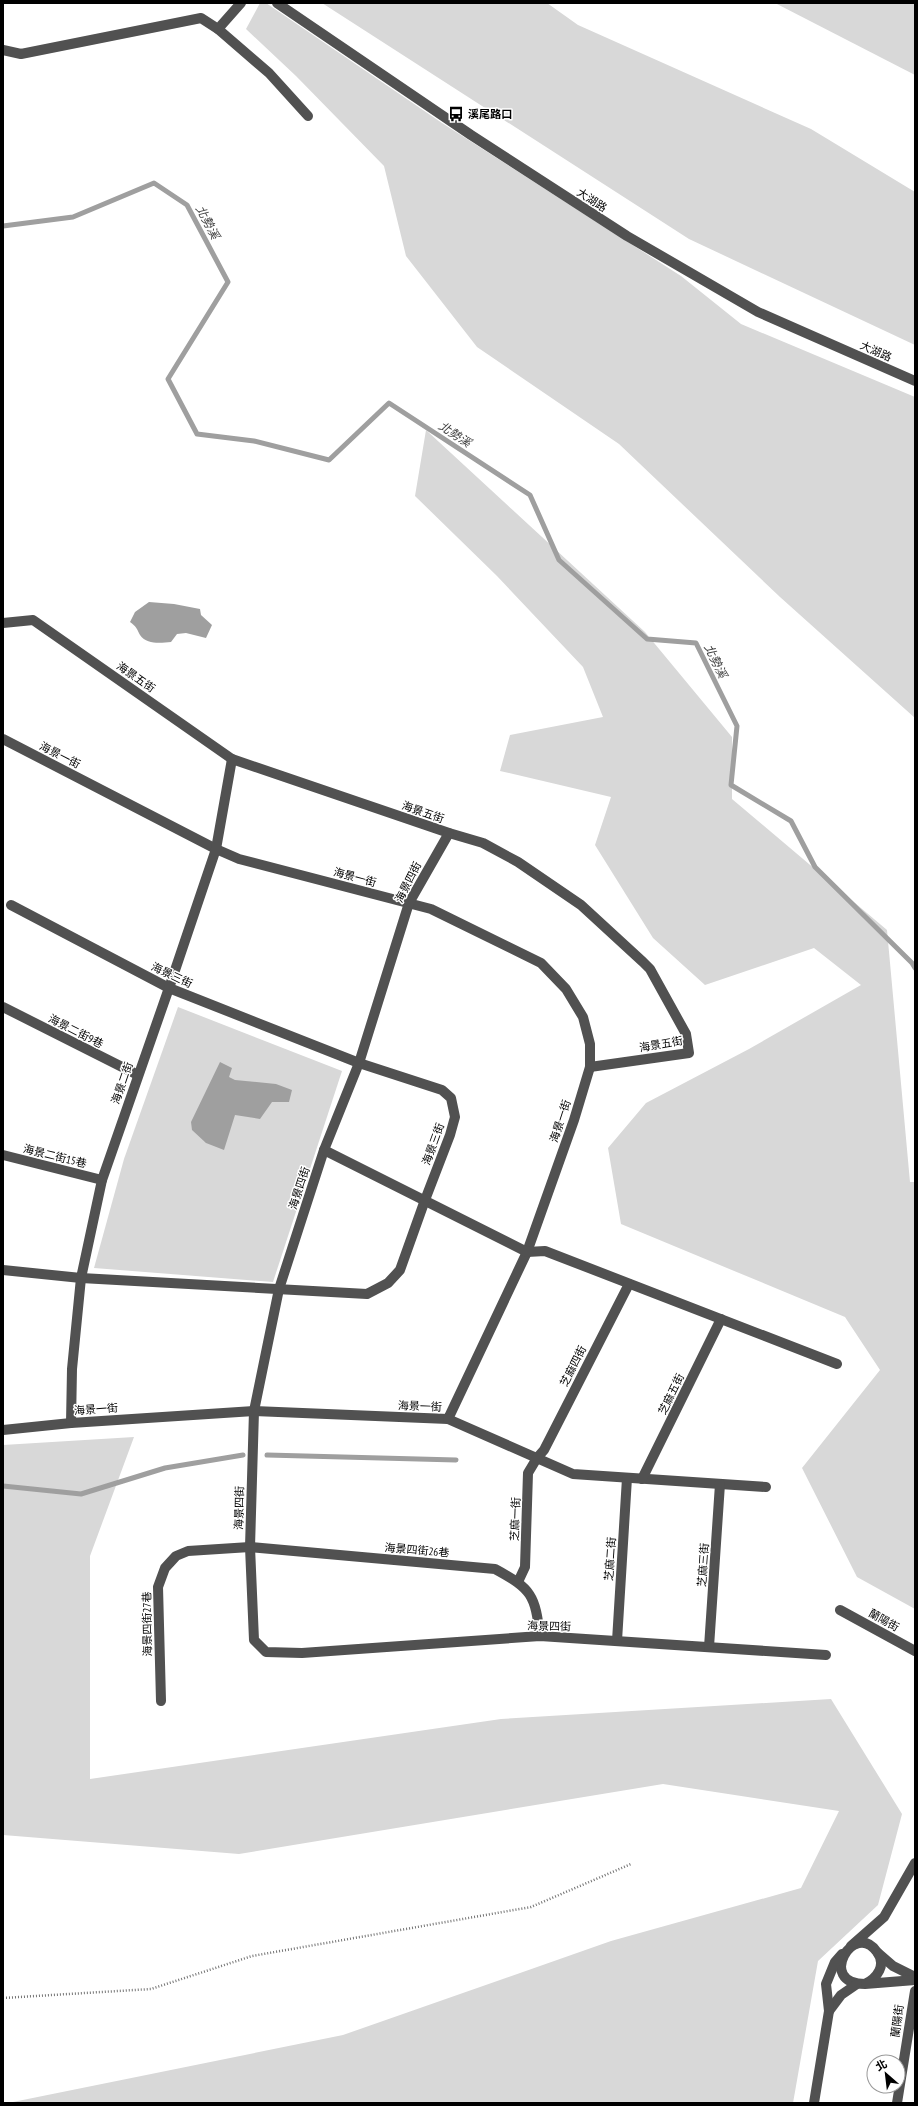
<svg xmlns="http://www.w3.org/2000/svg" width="918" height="2106" font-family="'PT Sans Narrow','Noto Sans TC',sans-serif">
	<rect width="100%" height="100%" fill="#fff"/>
	<!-- green -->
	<g fill="#d8d8d8">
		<polygon points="260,3 266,3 442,123 681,276 741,324 915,397 915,718 780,597 619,444 477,347 406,256 384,166 296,76 246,29"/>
		<polygon points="322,3 547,3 578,25 811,129 915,192 915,345 689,239"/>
		<polygon points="775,3 915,3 915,75"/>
		<polygon points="426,430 645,632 732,737 732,799 887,930 910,1182 915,1182 915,1609 857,1577 802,1468 880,1370 845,1317 621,1224 608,1148 646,1103 749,1049 861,985 814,948 705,985 653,938 595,845 611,797 500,771 510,735 603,717 583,667 497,576 415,496"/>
		<polygon points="178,1007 342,1071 273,1282 94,1268 124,1159"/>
		<polygon points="134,1437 90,1556 90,1779 501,1719 831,1699 902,1814 878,1905 818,1961 793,2103 8,2103 343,2035 611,1941 801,1888 839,1811 663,1784 239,1854 3,1835 3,1445"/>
	</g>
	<!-- water -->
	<g fill="#9f9f9f">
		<path d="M149 602 174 604 200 609 201 615 212 625 206 638 186 633 177 634 171 642C161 643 147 645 140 635 137 629 136 626 130 622L135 612Z"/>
		<polygon points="220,1062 232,1068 229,1077 235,1080 276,1084 292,1090 289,1102 272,1102 260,1119 235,1115 224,1150 206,1143 192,1130 191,1122"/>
	</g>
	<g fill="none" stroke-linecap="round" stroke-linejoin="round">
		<!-- stream -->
		<g stroke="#9f9f9f" stroke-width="5">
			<polyline points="3,226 73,217 154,183 187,205 228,282 168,379 197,434 254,441 329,460 389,403 530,495 559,560 647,639 696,643 737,726 731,785 791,821 815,867 912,963 915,968"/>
			<polyline points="267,1455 456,1460"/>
			<polyline points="3,1486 81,1494 165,1468 243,1455"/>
		</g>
		<!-- path -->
		<polyline stroke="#737373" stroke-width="2.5" stroke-dasharray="1 2" stroke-linecap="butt" points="3,1998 151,1989 252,1956 531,1907 631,1864"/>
		<!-- minor -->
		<g stroke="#515151" stroke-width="10">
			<polyline points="277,3 471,135 627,236 758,312 915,381"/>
			<polyline points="218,29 269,73 308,116"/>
			<polyline points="3,50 21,54 201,18 218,29 241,3"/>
			<polyline points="3,623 33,620 232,759 449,833 483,843 518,862 581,905 643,962 650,969 686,1034 689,1053 590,1067"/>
			<polyline points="3,739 216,849 239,859 431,909 541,963 566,989 583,1017 590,1044 590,1067 574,1120 527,1252 448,1419 254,1411 71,1423 3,1430"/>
			<polyline points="449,833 409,903 359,1063 324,1150 279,1289 254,1411 250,1547 254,1640 266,1652 302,1653 540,1636 826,1655"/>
			<polyline points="3,1007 138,1075"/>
			<polyline points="324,1150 527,1252 545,1251 837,1364"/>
			<polyline points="3,1155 102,1180"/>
			<polyline points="3,1270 81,1278 367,1294 388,1283 400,1270 425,1200 450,1135 455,1117 451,1098 442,1090 359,1063 169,988 11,905"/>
			<polyline points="448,1419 573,1474 766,1487"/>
			<polyline points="71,1423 72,1369 81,1278 102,1180 169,988 216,849 232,759"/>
			<polyline points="642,1479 721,1319"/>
			<polyline points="518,1582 525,1567 528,1473 537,1458 544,1450 629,1284"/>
			<polyline points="840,1610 915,1651"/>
			<polyline points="617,1641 627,1478"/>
			<polyline points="709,1647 720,1484"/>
			<path d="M161 1701 158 1587 165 1568 176 1556 188 1551 250 1547 495 1569C532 1589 535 1595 540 1636"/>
			<polyline points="851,1946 884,1917 915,1863"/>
			<polyline points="878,1953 893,1966 915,1977"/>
			<path d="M865 1984C877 1978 887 1965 877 1952 854 1919 816 1984 865 1984L915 1980"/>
			<polyline points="829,2011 841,1995 857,1984"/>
			<polyline points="814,2103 829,2011 826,1984 835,1962 842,1954"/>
			<polyline points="897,2103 915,1991"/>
		</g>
	</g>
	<!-- icons -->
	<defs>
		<g id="bus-bare" transform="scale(1.2)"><path d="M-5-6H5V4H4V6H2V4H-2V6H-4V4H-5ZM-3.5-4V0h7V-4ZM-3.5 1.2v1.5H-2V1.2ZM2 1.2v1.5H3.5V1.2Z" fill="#000" stroke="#fff" stroke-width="2.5" paint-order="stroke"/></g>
	</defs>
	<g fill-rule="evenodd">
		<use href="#bus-bare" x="456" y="114"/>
	</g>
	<g text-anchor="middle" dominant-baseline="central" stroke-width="3" stroke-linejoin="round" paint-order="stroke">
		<!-- poi labels -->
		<g font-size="11" font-weight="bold" fill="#000" stroke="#fff" text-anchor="start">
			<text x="468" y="114">溪尾路口</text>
		</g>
		<!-- street labels -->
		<g font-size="11" fill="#000" stroke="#fff">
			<text transform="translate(592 200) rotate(33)">大湖路</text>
			<text transform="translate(876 351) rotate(24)">大湖路</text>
			<text transform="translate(136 677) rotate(35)">海景五街</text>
			<text transform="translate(60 755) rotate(27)">海景一街</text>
			<text transform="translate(423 812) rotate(19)">海景五街</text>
			<text transform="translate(355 877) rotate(15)">海景一街</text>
			<text transform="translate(408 882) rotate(-63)">海景四街</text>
			<text transform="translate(172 975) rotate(25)">海景三街</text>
			<text transform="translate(76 1031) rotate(27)">海景二街9巷</text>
			<text transform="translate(661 1044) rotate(-10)">海景五街</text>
			<text transform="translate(122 1083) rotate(-71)">海景二街</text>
			<text transform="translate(560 1121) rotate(-72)">海景一街</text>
			<text transform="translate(433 1144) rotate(-70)">海景三街</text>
			<text transform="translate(55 1156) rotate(14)">海景二街15巷</text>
			<text transform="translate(299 1188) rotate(-72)">海景四街</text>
			<text transform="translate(573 1366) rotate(-63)">芝麻四街</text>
			<text transform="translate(671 1394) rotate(-64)">芝麻五街</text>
			<text transform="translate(420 1406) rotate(2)">海景一街</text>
			<text transform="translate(96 1409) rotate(-4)">海景一街</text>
			<text transform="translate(239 1508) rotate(-89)">海景四街</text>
			<text transform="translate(515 1519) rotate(-88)">芝麻一街</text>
			<text transform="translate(417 1550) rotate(5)">海景四街26巷</text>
			<text transform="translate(610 1559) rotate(-86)">芝麻二街</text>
			<text transform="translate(703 1565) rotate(-86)">芝麻三街</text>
			<text transform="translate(884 1620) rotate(29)">蘭陽街</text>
			<text transform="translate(147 1624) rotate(-91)">海景四街27巷</text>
			<text transform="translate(549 1626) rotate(1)">海景四街</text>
			<text transform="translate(897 2021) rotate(-82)">蘭陽街</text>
		</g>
		<!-- water labels -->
		<g font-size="12" font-style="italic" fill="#404040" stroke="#fff">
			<text transform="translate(208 222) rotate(62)">北勢溪</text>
			<text transform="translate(455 434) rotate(33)">北勢溪</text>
			<text transform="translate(716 661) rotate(64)">北勢溪</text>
		</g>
	</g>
	<!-- border -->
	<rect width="918" height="2106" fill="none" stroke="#000000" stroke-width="8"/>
	<!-- north arrow -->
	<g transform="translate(886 2074) rotate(332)"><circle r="19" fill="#ffffff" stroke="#999999"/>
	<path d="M0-3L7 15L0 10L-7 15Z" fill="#000000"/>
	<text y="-6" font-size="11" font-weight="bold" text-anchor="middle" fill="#000000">北</text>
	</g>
</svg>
